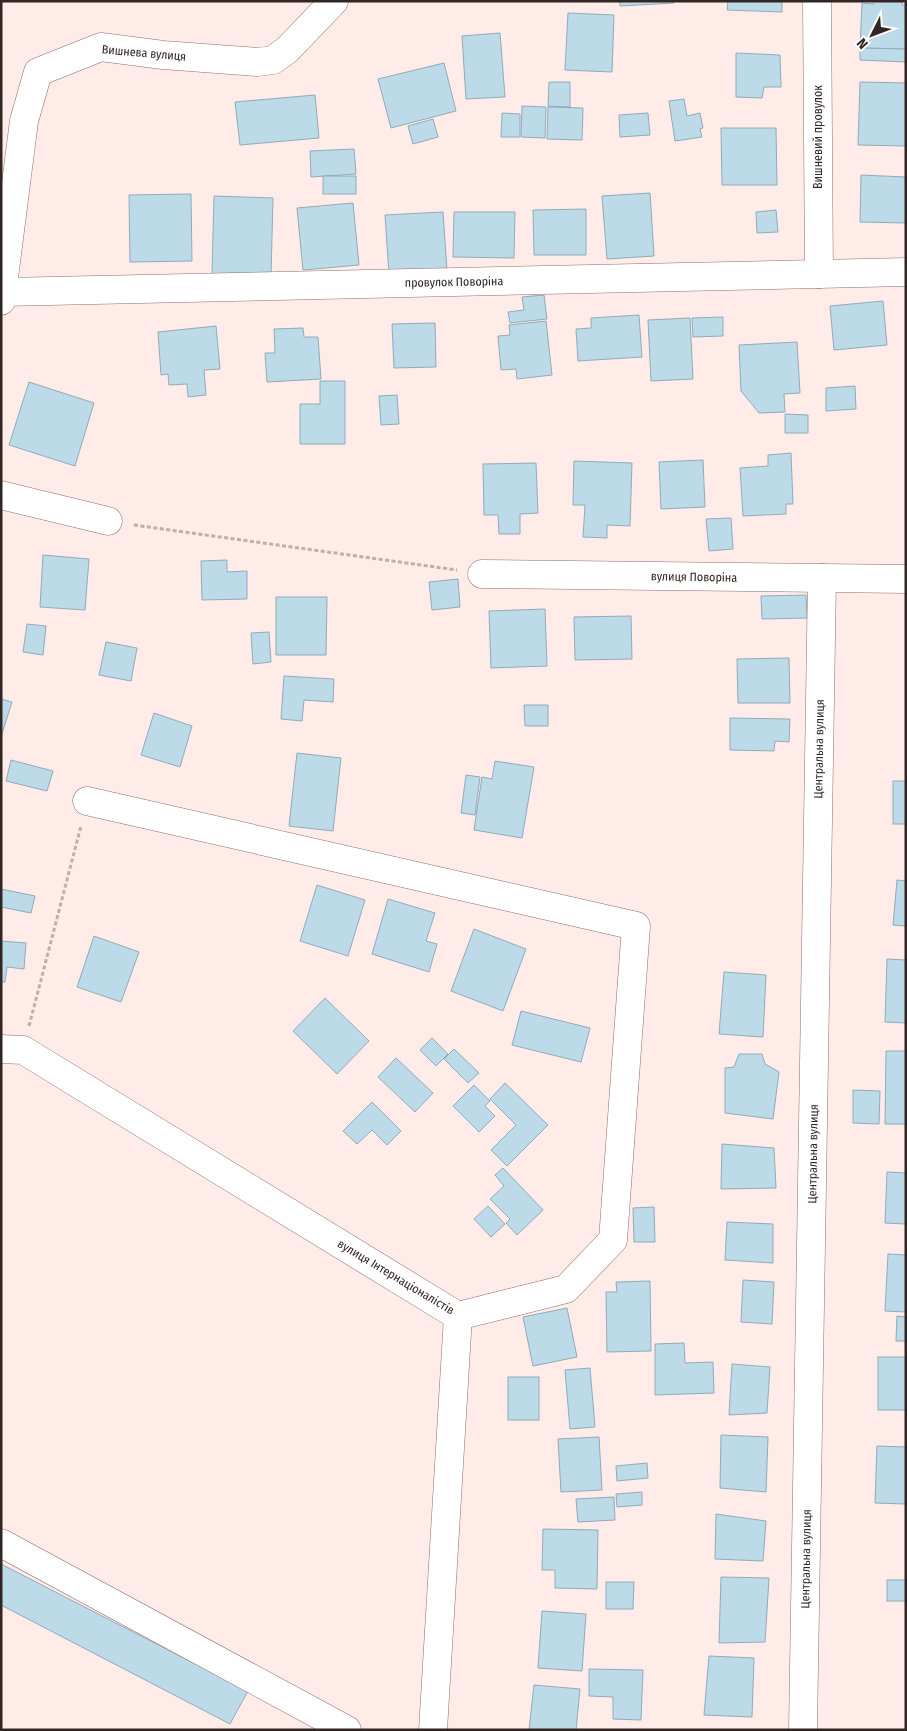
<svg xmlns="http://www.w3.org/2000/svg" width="907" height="1731" font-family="'Fira Sans Condensed',sans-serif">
	<rect width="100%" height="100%" fill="#ffebe7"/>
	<!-- building -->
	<g fill="#bddae9" stroke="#90abba">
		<polygon points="620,1 674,1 674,3 620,6"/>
		<polygon points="728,1 782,1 782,12 727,10"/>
		<polygon points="874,1 902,1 902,5 906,5 906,49 860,48 862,3 874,4"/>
		<polygon points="568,13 614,15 612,72 565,70"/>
		<polygon points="500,33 505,97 466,99 462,36"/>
		<polygon points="860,48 906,49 906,62 860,60"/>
		<polygon points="736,53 780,55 781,87 764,87 762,98 736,97"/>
		<polygon points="444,63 456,111 391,128 378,79"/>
		<polygon points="549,82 570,82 570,107 548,106"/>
		<polygon points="860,82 906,83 906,146 858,145"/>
		<polygon points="315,95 319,138 240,145 235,102"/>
		<polygon points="684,99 687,116 700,113 703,128 700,129 702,137 675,141 669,101"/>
		<polygon points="522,106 546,107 545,138 521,137"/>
		<polygon points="548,107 583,108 582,140 547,139"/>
		<polygon points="502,113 520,114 520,137 501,137"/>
		<polygon points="648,113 650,135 620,137 619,115"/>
		<polygon points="433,119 438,137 413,144 408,126"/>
		<polygon points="721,128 776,128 777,185 722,185"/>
		<polygon points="354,149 356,174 311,177 310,151"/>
		<polygon points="861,175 906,177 906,223 860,222"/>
		<rect x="323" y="176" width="33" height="18"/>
		<polygon points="650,193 654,256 607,259 602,196"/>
		<polygon points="191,194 192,261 130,262 129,195"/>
		<polygon points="214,196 273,198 271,276 212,274"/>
		<polygon points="353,203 359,265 303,270 297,208"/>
		<polygon points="586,209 586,255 534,255 533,210"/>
		<polygon points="776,210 778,232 757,233 756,212"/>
		<polygon points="443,212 447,270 389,274 385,215"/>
		<polygon points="454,212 515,212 514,258 453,257"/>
		<polygon points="544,295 547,319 510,323 508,312 524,310 522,297"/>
		<polygon points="883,301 887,345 834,350 830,306"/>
		<polygon points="639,315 642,357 578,361 576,329 591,328 591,318"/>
		<polygon points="723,317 723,336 693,337 692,318"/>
		<polygon points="690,318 693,379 651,381 648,320"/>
		<polygon points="546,321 552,375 517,379 516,369 501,370 498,336 510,335 509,325"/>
		<polygon points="435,323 436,367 394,368 392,324"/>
		<polygon points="216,326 220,369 204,370 206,395 188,397 187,384 169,385 168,374 161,375 158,332"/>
		<polygon points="303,328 304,337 318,337 321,379 267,382 265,353 275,353 274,329"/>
		<polygon points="797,342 800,393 784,394 785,412 759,413 741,391 739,345"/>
		<polygon points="320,381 345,381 345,444 300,444 300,404 320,404"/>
		<polygon points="29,382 94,403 75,466 9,445"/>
		<polygon points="855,386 856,409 826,411 826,388"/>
		<polygon points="397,395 399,424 381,425 379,396"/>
		<polygon points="785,414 808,415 808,433 785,433"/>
		<polygon points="791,453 793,504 786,504 786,514 743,516 740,468 768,466 768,455"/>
		<polygon points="703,460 705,507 661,509 659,462"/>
		<polygon points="574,461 632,463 630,526 607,525 607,538 583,537 585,505 573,505"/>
		<polygon points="536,463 538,513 520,514 520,534 499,534 498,515 484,515 483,464"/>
		<polygon points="731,518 733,549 709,551 706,519"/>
		<polygon points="43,555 89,559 85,610 40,607"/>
		<polygon points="227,560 227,572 247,571 247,599 202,600 201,561"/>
		<polygon points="458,579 460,607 432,610 429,582"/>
		<polygon points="806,595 807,618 762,619 761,596"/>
		<polygon points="276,597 327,597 326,655 276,655"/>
		<polygon points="545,609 547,666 491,668 489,611"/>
		<polygon points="631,616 632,659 575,660 574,617"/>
		<polygon points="27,624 46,626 43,655 23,652"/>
		<polygon points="269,632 271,662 253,664 251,633"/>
		<polygon points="106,642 137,648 131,681 99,675"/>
		<polygon points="789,658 790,703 738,703 737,659"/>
		<polygon points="284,676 334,679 333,702 304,700 302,721 281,719"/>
		<polygon points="1,699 12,702 1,737"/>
		<polygon points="524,705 548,705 548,726 525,726"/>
		<polygon points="154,713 192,726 180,767 141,755"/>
		<polygon points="730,718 790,719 789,742 775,741 774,751 730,750"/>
		<polygon points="297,753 341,758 333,831 289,826"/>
		<polygon points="11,760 53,771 47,791 6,781"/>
		<polygon points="495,761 534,767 522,838 474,830 482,777 492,779"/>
		<polygon points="466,775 480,777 475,815 461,813"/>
		<rect x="893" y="781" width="13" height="43"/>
		<polygon points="897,880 906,881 906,926 893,925"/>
		<polygon points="317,885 365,900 348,956 300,941"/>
		<polygon points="1,889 35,896 31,913 1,907"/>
		<polygon points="388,899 435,913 426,941 437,944 429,972 372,954"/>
		<polygon points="474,929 526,949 503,1011 451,991"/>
		<polygon points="94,936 139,952 121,1002 77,987"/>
		<polygon points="1,941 26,943 24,969 7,967 5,982 1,982"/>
		<polygon points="887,959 906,960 906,1023 885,1022"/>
		<polygon points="724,972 766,975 763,1037 719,1034"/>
		<polygon points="325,998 369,1041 337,1074 293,1031"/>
		<polygon points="521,1011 590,1028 581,1062 512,1045"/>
		<polygon points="432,1038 448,1054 436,1066 420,1050"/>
		<polygon points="454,1049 479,1073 468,1083 444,1059"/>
		<polygon points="886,1051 906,1051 906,1124 885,1124"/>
		<polygon points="739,1054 762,1054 765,1064 779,1072 773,1119 725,1113 725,1068 734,1067"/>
		<polygon points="396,1058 433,1093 415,1112 378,1077"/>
		<polygon points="505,1083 548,1125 507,1166 491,1150 516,1125 490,1099"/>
		<polygon points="474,1085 490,1101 485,1106 495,1116 479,1132 453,1106"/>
		<polygon points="853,1090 880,1091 879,1124 853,1123"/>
		<polygon points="372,1102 401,1131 387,1145 372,1130 357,1144 343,1131"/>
		<polygon points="722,1144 774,1148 776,1188 721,1189"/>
		<polygon points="503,1168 543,1210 517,1235 506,1223 510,1219 490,1199 504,1186 495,1175"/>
		<polygon points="887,1172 906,1173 906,1224 885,1223"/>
		<polygon points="488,1206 505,1224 491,1237 474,1219"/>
		<polygon points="654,1207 655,1242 634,1242 633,1208"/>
		<polygon points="727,1222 773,1224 773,1263 725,1260"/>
		<polygon points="888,1254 906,1255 906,1312 885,1311"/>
		<polygon points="743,1280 774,1282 772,1324 741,1322"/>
		<polygon points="650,1281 651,1351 607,1352 606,1292 617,1292 616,1282"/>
		<polygon points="567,1308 577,1357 533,1366 523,1317"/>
		<polygon points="897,1316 906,1317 906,1341 896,1341"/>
		<polygon points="684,1343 685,1363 713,1362 714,1393 655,1395 655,1344"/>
		<rect x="878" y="1357" width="28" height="53"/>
		<polygon points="732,1364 770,1367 767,1413 729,1415"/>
		<polygon points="590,1368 595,1427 570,1429 565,1370"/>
		<rect x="508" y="1377" width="31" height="43"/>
		<polygon points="721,1435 768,1437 766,1492 720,1488"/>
		<polygon points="599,1437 602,1490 561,1492 558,1439"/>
		<polygon points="877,1446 906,1447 906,1504 875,1503"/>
		<polygon points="647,1463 648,1478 617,1481 616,1466"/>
		<polygon points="642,1492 642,1505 617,1507 616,1494"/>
		<polygon points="614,1497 615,1520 578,1522 576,1499"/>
		<polygon points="716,1514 766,1521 763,1561 715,1559"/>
		<polygon points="543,1529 598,1530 597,1589 555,1588 555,1570 542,1570"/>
		<polygon points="1,1564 248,1691 230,1724 1,1605"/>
		<polygon points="721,1577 769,1578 765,1642 719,1643"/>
		<rect x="887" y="1580" width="19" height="21"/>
		<polygon points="606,1582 634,1582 633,1609 606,1609"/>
		<polygon points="542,1611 586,1614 582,1671 538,1668"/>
		<polygon points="709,1656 754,1658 752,1717 704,1715"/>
		<polygon points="589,1669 643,1670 641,1720 613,1719 613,1697 589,1696"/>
		<polygon points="534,1685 580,1689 576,1730 529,1730"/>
	</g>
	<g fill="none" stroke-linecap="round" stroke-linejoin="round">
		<!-- street casing -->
		<g stroke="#8c706a" stroke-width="29">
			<g id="street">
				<polyline points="817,1 819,274"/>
				<polyline points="3,292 906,272"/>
				<polyline points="1,301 24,121 38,72 101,47 163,55 258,62 273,60 287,50 334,1"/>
				<polyline points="1,495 108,521"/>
				<polyline points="482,574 906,579"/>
				<polyline points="87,801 636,926 613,1240 566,1289 458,1316"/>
				<polyline points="1,1049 23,1050 458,1316 433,1730"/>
				<polyline points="1,1543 347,1730"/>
				<polyline points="803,1730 822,578"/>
			</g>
		</g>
		<!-- path -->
		<g stroke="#c0aeab" stroke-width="3" stroke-dasharray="4 2.5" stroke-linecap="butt">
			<polyline points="134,525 457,570"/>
			<polyline points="29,1026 81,826"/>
		</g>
		<!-- street -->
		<use href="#street" stroke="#fff" stroke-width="28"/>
	</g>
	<g text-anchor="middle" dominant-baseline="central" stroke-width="4" stroke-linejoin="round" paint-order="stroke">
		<!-- street labels -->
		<g font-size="12" fill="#322624" stroke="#fdfdfd">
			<text transform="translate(144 53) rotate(5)">Вишнева вулиця</text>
			<text transform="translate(818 137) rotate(-90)">Вишневий провулок</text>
			<text transform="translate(454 282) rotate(-1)">провулок Поворіна</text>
			<text transform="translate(694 577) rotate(1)">вулиця Поворіна</text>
			<text transform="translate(819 749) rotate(-89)">Центральна вулиця</text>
			<text transform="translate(813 1154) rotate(-89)">Центральна вулиця</text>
			<text transform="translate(396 1277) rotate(31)">вулиця Інтернаціоналістів</text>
			<text transform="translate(806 1559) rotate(-89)">Центральна вулиця</text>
		</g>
	</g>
	<!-- border -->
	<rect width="907" height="1731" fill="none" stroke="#322624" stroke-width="5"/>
	<!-- north arrow -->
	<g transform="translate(872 35) rotate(228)" stroke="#fdfdfd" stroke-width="4" paint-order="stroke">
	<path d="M0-4L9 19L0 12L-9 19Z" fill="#322624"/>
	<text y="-8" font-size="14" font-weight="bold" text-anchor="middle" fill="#322624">N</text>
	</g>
</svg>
